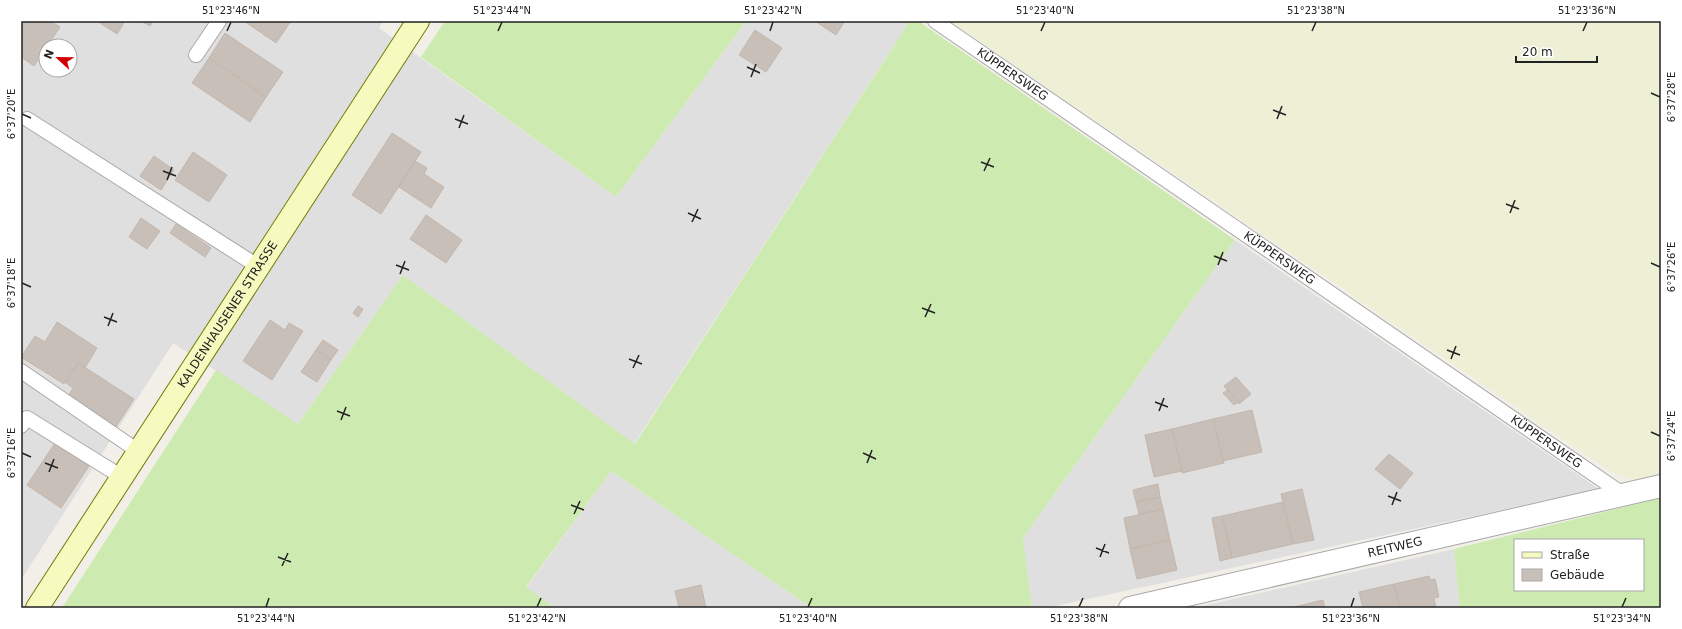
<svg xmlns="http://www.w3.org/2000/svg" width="1682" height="629" font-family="'DejaVu Sans',sans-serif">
	<rect width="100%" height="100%" fill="#f2efe9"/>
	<!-- residential -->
	<g fill="#e0dfdf" fill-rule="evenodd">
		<path d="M21 21H383L379 28 616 197 746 21H910L634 444 403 275 298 424 173 343 21 580ZM46 46H70V70H46Z"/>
		<polygon points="1235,240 1599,489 1046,608 1032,608 1023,538"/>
		<polygon points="611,471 812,608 555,608 526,588"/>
		<polygon points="1454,549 1460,608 1194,608"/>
	</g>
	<!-- farmland -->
	<polygon fill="#eef0d5" points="950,21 1661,21 1661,474 1642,478 1629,479 1607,469"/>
	<!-- grass -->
	<g fill="#cdebb0" fill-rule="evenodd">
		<polygon points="445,21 746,21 616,197 421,57"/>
		<polygon points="910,21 918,21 1235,240 1023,538 1032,608 812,608 611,471 526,587 555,608 62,608 216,370 298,424 403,275 635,444"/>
		<path d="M1661 498V608H1460L1454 549ZM1515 540H1643V590H1515Z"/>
	</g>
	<!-- building -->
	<g fill="#c7bfb8" stroke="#c4b6ab">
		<polygon points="21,21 50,21 60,27 34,66 21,57"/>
		<polygon points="97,21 125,21 117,34"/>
		<polygon points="141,21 153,21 150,26"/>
		<polygon points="244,21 291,21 276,43"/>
		<polygon points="815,21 845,21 836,35"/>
		<polygon points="755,30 782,48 766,72 739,55"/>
		<polygon points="225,33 283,72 266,97 209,58"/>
		<polygon points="209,58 266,97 250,122 192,83"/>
		<polygon points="392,133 421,152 381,214 352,195"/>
		<polygon points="193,152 227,175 209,202 175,180"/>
		<polygon points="154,156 174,170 161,190 140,176"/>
		<polygon points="415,161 427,168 424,174 444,187 431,208 399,187"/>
		<polygon points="426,215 462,240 446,263 410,239"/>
		<polygon points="141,218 160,231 147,249 129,237"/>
		<polygon points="176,224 211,248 205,257 170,233"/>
		<polygon points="358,306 363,309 358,317 353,313"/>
		<polygon points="270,320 285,330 289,323 303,331 272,380 243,361"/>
		<polygon points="57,322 97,348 85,368 78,363 64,384 21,357 35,336 45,342"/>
		<polygon points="323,340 338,350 331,360 316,350"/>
		<polygon points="316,350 331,360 317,382 301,372"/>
		<polygon points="78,363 134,399 116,427 68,396 73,388 65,382"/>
		<polygon points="1236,377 1251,394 1239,404 1224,386"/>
		<polygon points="1228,390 1238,402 1234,405 1223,393"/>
		<polygon points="1252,410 1262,452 1223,461 1213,419"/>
		<polygon points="1213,419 1224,463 1182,473 1172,429"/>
		<polygon points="1172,429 1182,471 1154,477 1145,435"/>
		<polygon points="55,443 89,466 61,508 27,485"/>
		<polygon points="1389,454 1413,473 1400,489 1375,469"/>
		<polygon points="1158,484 1160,497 1136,502 1133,490"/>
		<polygon points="1302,489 1314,540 1293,544 1281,494"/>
		<polygon points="1160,497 1163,509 1139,514 1136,502"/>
		<polygon points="1283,502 1293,544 1232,558 1222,516"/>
		<polygon points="1163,509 1170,540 1130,549 1124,518"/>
		<polygon points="1222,516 1232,558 1220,561 1212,518"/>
		<polygon points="1170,540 1177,570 1137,579 1130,549"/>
		<polygon points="1429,576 1430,580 1435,579 1439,597 1434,598 1436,608 1400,608 1394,584"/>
		<polygon points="1394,584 1400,608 1363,608 1359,592"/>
		<polygon points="701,585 706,608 679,608 675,591"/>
		<polygon points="1323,600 1325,608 1290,608"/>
	</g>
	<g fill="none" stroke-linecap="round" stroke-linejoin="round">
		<!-- service casing -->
		<g stroke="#a9a9a9" stroke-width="16">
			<g id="service">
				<path id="s1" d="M935 21 1624 495"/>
				<polyline points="196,55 219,21"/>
				<polyline points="27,119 259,267"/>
				<polyline points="21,371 138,451"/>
				<polyline points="21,426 27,418 122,477"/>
			</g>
		</g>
		<!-- minor casing -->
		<g stroke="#a9a9a9" stroke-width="24">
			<g id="minor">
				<path id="s2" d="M1130 608 1661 486"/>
			</g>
		</g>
		<!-- secondary casing -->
		<g stroke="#707d05" stroke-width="24">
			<g id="secondary">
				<path id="s3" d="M37 608 418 21"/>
			</g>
		</g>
		<!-- service -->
		<use href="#service" stroke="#fff" stroke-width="14"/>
		<!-- minor -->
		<use href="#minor" stroke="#fff" stroke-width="22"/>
		<!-- secondary -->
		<use href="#secondary" stroke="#f7fabf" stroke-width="22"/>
	</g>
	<!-- ticks -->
	<path fill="none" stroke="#222" stroke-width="1.5" d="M227 31 231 22M498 31 502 22M770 31 773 22M1041 31 1045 22M1312 31 1316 22M1583 31 1587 22M747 67 760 73M751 77 756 64M1651 93 1660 97M1273 110 1286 115M22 114 31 118M455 119 468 124M1277 119 1282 106M459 128 464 115M981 162 994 167M163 171 176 176M984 171 990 158M167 180 172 167M1506 204 1519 209M688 213 701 219M1510 213 1515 200M692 222 698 209M1214 256 1227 261M1651 263 1660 267M396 265 409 270M1218 265 1223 252M400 274 405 261M22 283 31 287M922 308 935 313M104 317 117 322M925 317 931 304M108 326 113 313M1447 350 1460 355M629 359 642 364M1451 359 1456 346M633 368 639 355M1155 402 1168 407M337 411 350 416M1159 411 1164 398M341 420 346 407M1651 432 1660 436M22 453 31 457M863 453 876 459M45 463 58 468M867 463 872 450M49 472 54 459M1388 496 1401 501M571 505 584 510M1392 505 1397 492M574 514 580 501M1096 548 1109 553M278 557 291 562M1100 557 1105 544M282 566 288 553M266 607 269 598M537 607 541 598M808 607 812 598M1079 607 1083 598M1351 607 1354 598M1622 607 1626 598"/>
	<g text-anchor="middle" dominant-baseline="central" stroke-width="3.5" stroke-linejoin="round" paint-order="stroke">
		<!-- street labels -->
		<g font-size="12" fill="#222" stroke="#fff">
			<text stroke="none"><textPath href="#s1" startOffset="94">KÜPPERSWEG</textPath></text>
			<text stroke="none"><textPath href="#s1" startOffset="418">KÜPPERSWEG</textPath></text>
			<text stroke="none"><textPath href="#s3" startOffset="350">KALDENHAUSENER STRASSE</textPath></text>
			<text stroke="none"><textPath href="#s1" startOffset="742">KÜPPERSWEG</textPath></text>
			<text stroke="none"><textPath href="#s2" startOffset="272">REITWEG</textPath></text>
		</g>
	</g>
	<!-- border -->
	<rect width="1682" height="629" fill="none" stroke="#ffffff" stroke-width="44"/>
	<!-- legend -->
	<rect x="1514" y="539" width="130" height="52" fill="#ffffff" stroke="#a7a7a7"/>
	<rect x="1522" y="552" width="20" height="6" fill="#f7fabf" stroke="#a7a7a7"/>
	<text x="1550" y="559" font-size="12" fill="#222222">Straße</text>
	<rect x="1522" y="569" width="20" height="12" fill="#c7bfb8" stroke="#a7a7a7"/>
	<text x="1550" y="579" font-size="12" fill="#222222">Gebäude</text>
	<!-- north arrow -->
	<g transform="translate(58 58) rotate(292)"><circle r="19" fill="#ffffff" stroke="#a7a7a7"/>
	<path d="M0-3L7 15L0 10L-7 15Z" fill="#d40000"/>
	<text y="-6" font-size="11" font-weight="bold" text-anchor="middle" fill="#222222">N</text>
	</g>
	<!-- scale -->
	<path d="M1516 56v6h81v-6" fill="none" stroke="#222222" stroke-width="2"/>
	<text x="1522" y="56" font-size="12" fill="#222222" stroke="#ffffff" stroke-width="3" paint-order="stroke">20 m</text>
	<rect x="22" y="22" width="1638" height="585" fill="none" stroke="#222" stroke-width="1.5"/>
	<g font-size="10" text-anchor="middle" fill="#222">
		<text x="231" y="14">51°23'46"N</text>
		<text x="502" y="14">51°23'44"N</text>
		<text x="773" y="14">51°23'42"N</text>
		<text x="1045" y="14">51°23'40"N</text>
		<text x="1316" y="14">51°23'38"N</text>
		<text x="1587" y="14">51°23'36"N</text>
		<text transform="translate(1671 97) rotate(-90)" y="4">6°37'28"E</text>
		<text transform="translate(11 114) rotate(-90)" y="4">6°37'20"E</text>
		<text transform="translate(1671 267) rotate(-90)" y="4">6°37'26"E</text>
		<text transform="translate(11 283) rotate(-90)" y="4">6°37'18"E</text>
		<text transform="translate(1671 436) rotate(-90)" y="4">6°37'24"E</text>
		<text transform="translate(11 453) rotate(-90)" y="4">6°37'16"E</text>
		<text x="266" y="622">51°23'44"N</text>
		<text x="537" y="622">51°23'42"N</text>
		<text x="808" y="622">51°23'40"N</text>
		<text x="1079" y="622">51°23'38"N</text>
		<text x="1351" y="622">51°23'36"N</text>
		<text x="1622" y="622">51°23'34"N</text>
	</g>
</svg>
